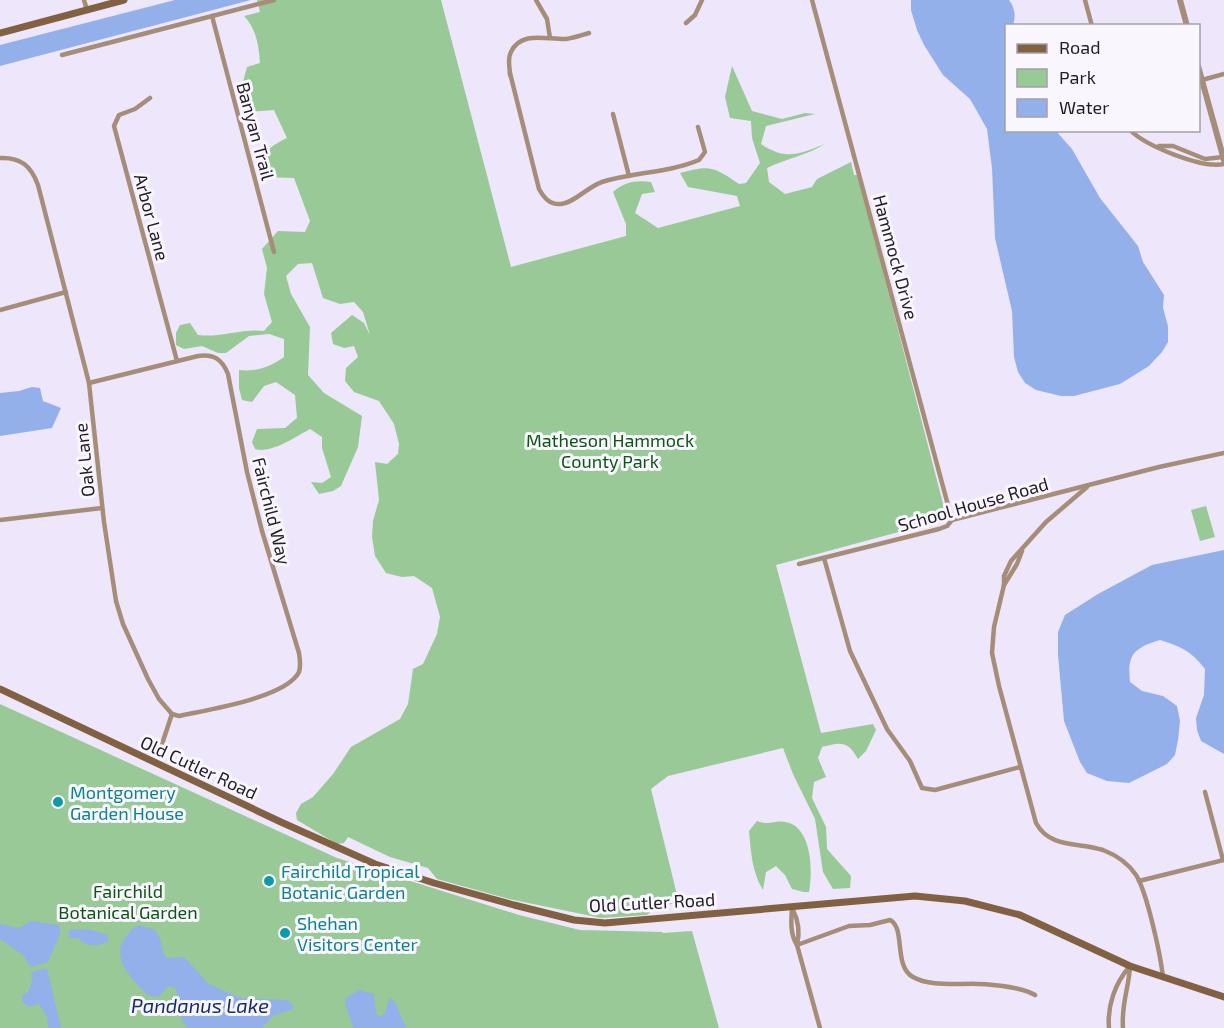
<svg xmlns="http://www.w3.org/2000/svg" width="1224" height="1028" font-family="'Exo 2',sans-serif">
	<rect width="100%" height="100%" fill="#eee6fb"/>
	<!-- green -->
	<g fill="#98c996">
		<path d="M257 0H441L511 267 626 236V224L613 192C624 182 636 180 651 182L655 192 642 194 635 213 658 228 740 206 737 196 688 187 680 173C710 165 713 166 739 184L746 183 760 163 752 138 751 121 730 118 725 97 732 66 752 111 782 119 805 113 815 114 766 126 761 144C787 161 799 154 825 144 807 155 786 159 767 168L769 182 785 194 812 187 817 179 851 162 854 175H858L947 519 776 565 821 733 873 724 876 730 866 751 858 759C848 741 841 742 822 747L818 758 826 777 814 782 812 798 826 827 827 849 851 876 850 888 833 889 823 872 815 819 793 774 783 748 668 776 651 789 679 903 656 906 647 915 601 918 509 899 437 879 428 868 390 857 348 837 344 843 337 844 297 820 296 813 301 804 313 797 333 774 351 747 400 719 408 704 413 669 423 664 437 634 440 617 432 588 414 576 402 577 386 573 375 556 372 537 373 521 379 500 375 462 387 464 398 454 399 444 394 424 379 401 354 392 345 381 346 368 358 357 354 346 344 348 333 344 331 333 352 315 364 323 370 335 363 312 354 302 340 304 323 298 312 263 298 264 286 276 291 294 310 327 308 375 324 393 362 416 358 447 341 486 333 491 319 494 311 482 322 483 331 477 322 448V437L310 429C295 437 271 454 255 449L252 442 257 429 285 428 297 418 295 395 276 382 264 386 252 402 242 400 239 388V370C256 372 270 367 284 357V339L269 334 249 336 226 353H218L202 346 184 349 176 345V333L180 325 190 323 198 335C221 338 242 328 264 331L272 322 264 294 267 268 262 249 278 231 305 232 310 221 294 178 265 177C262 153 265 149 287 138L274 110 248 112 242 86 247 67 260 63C259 46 256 28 244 16L260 12Z"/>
		<polygon points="1206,506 1215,537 1200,541 1191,510"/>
		<polygon points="0,704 337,858 519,915 580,930 662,932 663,933 692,931 719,1028 0,1028"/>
		<path d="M757 821C771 826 773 820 785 822 812 826 813 871 809 892H804L792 889 785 875 776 866 766 872 763 890C752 872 751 852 749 831Z"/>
	</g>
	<!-- water -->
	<g fill="#94b0ea">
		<polygon points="175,0 251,0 0,66 0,45"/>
		<path d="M911 0H1009C1015 8 1016 16 1013 25L1006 26V130L1056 131 1072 149 1100 198 1138 246 1143 262 1164 295 1163 308 1168 326V342L1162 352 1149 366 1120 384 1074 396H1061L1036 390 1025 383 1018 372 1014 357 1012 311 995 238 992 168 987 129 970 99 943 75 924 45 917 30 911 10Z"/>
		<polygon points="32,387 40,388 43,401 61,408 52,428 0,436 0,393 19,391"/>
		<path d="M1224 550V754L1201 741 1197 730 1196 718 1204 695 1205 669C1191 651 1182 647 1160 640 1134 648 1127 654 1130 682L1142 691 1163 696 1177 706 1180 721 1178 740 1175 755 1167 764 1129 783 1107 781 1087 773 1080 762 1064 721 1058 655V632L1065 615 1098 594 1152 565Z"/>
		<polygon points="31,921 60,925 60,934 48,962 30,967 23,955 0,939 0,924 19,928"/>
		<path d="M139 925 155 930C164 942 160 951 167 958L184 957 209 984 240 998 288 1000 294 1007 291 1010 274 1015 262 1028H187C173 1009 182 1004 175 988L169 986 158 997 149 996C135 983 109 958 125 938 130 932 131 928 139 925Z"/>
		<path d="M71 929 91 930 108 935V941C100 947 85 947 78 938H69L68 933Z"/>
		<polygon points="47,968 61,1028 48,1028 47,1017 39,1004 28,1007 22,1001 22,995 28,992 32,981 31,972"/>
		<polygon points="359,990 374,994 376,1014 379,1016 384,1015 390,997 396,1004 406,1028 353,1028 345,1003 347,997"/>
	</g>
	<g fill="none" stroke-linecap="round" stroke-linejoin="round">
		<!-- minor -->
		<g stroke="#a58d79" stroke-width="4.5">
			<polyline points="84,0 87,10"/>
			<polyline points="536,0 547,19 550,38"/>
			<polyline points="812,0 952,520"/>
			<polyline points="1085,0 1092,26"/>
			<polyline points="212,16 274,252"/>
			<polyline points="686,23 695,15 702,0"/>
			<polyline points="62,55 274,0"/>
			<path d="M510 73 539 189C544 198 550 205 561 204 574 203 589 186 602 182 634 172 668 173 699 160L705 152 698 127"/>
			<path d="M510 75C510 68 507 59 511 52 521 30 548 40 566 39 574 38 582 35 589 33"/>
			<polyline points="1202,80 1224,74"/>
			<polyline points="150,98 135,109 119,115 114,126 177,361"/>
			<polyline points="613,114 629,176"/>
			<path d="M1130 130C1146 146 1202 169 1224 164"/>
			<polyline points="1159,146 1173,146 1205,159 1223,157"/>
			<path d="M0 158C21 157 31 166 38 185L89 383 104 522 116 601 123 624 148 679 159 699 172 714"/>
			<polyline points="0,310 66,292"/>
			<path d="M89 383 198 356C214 354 222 359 228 374L247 472 262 531 299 653C300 659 301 666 299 672 286 698 206 710 179 716L172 714"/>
			<path d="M1087 487 1046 522 1011 561 1004 576V585L994 627 992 653 999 686 1036 823C1050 849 1080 842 1103 850 1116 855 1128 863 1136 875 1147 892 1161 957 1163 978"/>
			<polyline points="0,520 102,508"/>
			<polyline points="824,558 850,651 887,729 910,761 922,788 935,790 1020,767"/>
			<polyline points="799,564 939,529 947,526 952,520 1159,467 1224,453"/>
			<polyline points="1004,585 1017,564 1022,551"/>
			<polyline points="160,750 172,714"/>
			<polyline points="1205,792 1223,860"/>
			<polyline points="1139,881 1224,860"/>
			<path d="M792 908C791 921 790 934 797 945L820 1028"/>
			<path d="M793 910C798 920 800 933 797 945"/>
			<path d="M797 945 849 926 870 925 890 920C906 928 893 966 913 977 927 985 947 984 963 984 982 983 1020 986 1035 995"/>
			<path d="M1109 1028C1107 1006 1115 983 1130 966"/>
			<path d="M1123 1028C1121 1004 1129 988 1130 966"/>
		</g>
		<!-- tertiary -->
		<g stroke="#a58d79" stroke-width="6">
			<polyline points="1180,0 1187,26"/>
			<polyline points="1198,66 1224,160"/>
		</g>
		<!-- secondary -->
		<g stroke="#826143" stroke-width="7">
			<polyline points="0,33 124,0"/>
			<polyline points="0,689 283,823 375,864 434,883 514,905 574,920 605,923 915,896 965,901 1020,915 1130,966 1224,997"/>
		</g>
	</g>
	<!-- markers -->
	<g fill="#0f9aa8" stroke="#f9f6fe" stroke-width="2">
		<circle cx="58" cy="802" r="6"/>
		<circle cx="269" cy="881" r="6"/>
		<circle cx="285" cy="933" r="6"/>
	</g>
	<g text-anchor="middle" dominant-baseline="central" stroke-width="6" stroke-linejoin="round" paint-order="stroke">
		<!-- street labels -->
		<g font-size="18" fill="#211e25" stroke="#f9f6fe">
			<text transform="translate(256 131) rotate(75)">Banyan Trail</text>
			<text transform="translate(152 217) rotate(75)">Arbor Lane</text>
			<text transform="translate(896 257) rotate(75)">Hammock Drive</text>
			<text transform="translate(84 460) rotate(-96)">Oak Lane</text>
			<text transform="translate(973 504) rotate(-16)">School House Road</text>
			<text transform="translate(272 511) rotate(76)">Fairchild Way</text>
			<text transform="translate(199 767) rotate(25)">Old Cutler Road</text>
			<text transform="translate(652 902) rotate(-3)">Old Cutler Road</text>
		</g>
		<!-- park labels -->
		<g font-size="18" fill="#0c5614" stroke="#f9f6fe">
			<text x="610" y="440">Matheson Hammock<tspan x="610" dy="21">County Park</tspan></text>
			<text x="128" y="891">Fairchild<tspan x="128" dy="21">Botanical Garden</tspan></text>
		</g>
		<!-- culture labels -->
		<g font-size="18" fill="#0d838f" stroke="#f9f6fe" text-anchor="start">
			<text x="70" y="792">Montgomery<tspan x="70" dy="21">Garden House</tspan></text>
			<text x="281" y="871">Fairchild Tropical<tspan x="281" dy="21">Botanic Garden</tspan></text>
			<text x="297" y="923">Shehan<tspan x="297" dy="21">Visitors Center</tspan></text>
		</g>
		<!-- water labels -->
		<g font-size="20" font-style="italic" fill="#122d70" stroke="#f9f6fe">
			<text x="200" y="1005">Pandanus Lake</text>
		</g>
	</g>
	<!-- legend -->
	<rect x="1005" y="24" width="195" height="108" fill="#f9f6fe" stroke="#a3a0a7" stroke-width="1.5"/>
	<rect x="1017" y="44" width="30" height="9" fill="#826143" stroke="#a3a0a7" stroke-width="1.5"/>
	<text x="1059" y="54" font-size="18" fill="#211e25">Road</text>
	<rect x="1017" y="69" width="30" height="18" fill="#98c996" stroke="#a3a0a7" stroke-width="1.5"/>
	<text x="1059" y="84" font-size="18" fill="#211e25">Park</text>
	<rect x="1017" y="99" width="30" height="18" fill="#94b0ea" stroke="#a3a0a7" stroke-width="1.5"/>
	<text x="1059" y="114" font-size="18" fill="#211e25">Water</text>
</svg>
